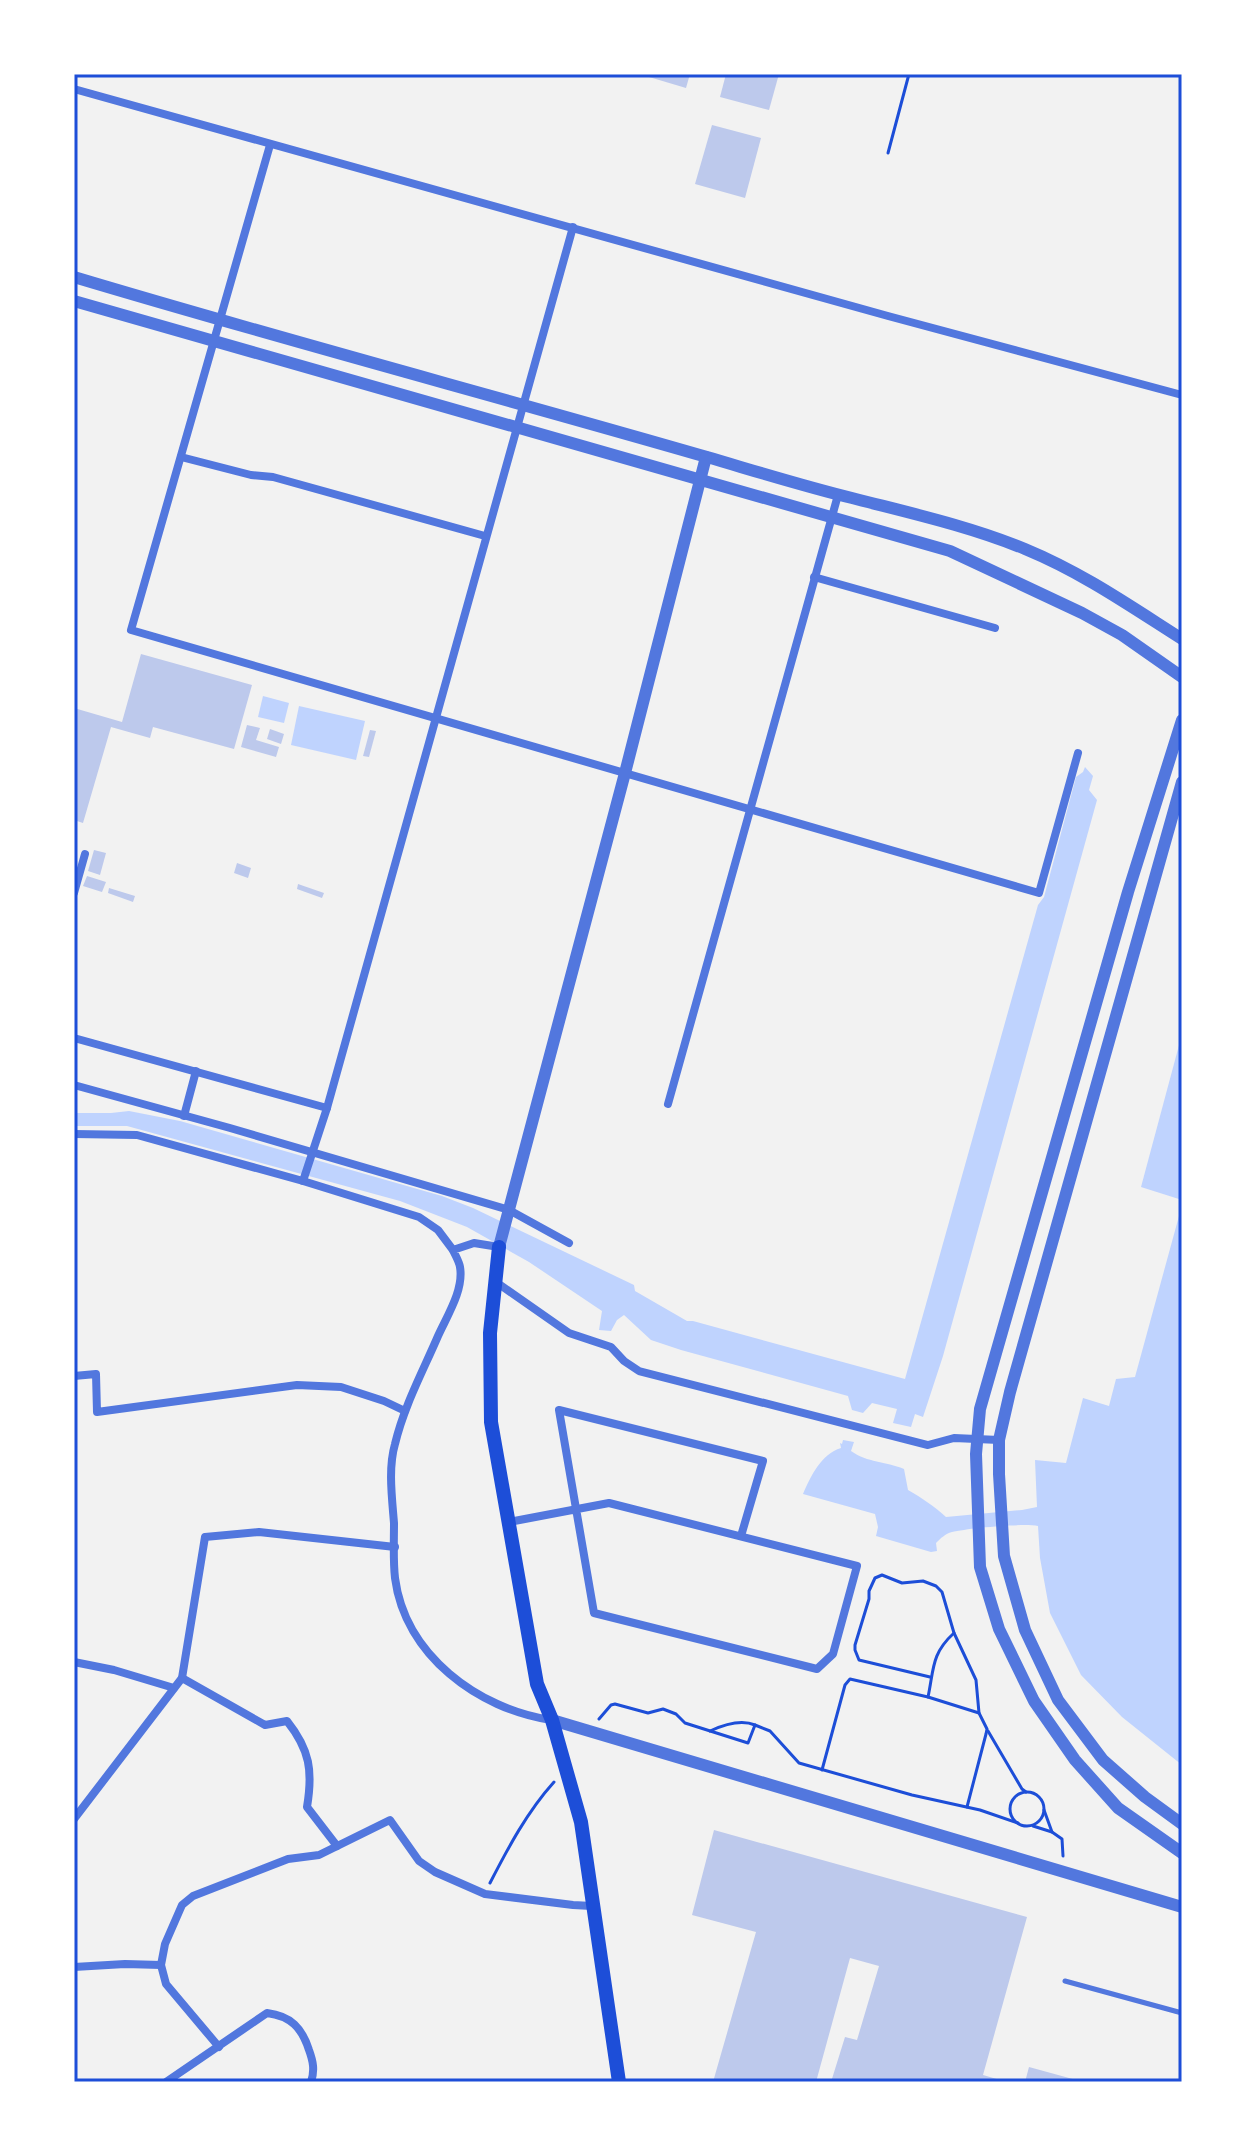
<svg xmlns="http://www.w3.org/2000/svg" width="1256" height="2156" font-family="'Noto Sans',sans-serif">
	<rect width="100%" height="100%" fill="#f2f2f2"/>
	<!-- water -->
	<g fill="#bfd3fe">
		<polygon points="263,696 289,703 284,723 258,717"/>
		<polygon points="299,706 365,721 356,760 291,745"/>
		<polygon points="1085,767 1093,776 1089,790 1097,800 943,1356 923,1417 915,1414 911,1427 893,1423 897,1409 872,1403 863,1413 852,1410 848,1396 681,1350 651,1340 624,1315 617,1320 611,1331 599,1330 602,1311 529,1262 467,1227 400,1201 127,1126 74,1126 74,1113 111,1113 129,1111 180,1121 442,1196 473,1208 634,1285 635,1291 687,1321 693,1321 905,1379 1038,905 1044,897 1076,777 1083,772"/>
		<polygon points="1182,1034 1182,1200 1141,1187"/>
		<path d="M1182 1205V1765L1122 1717 1081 1675 1050 1613 1040 1558 1038 1526C1024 1523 968 1528 952 1532 945 1534 941 1538 936 1543L937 1551 931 1552 876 1536 878 1527 875 1514 803 1494C811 1476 821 1454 841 1448L840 1443 842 1444 843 1440 854 1442 851 1451C868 1463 885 1461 904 1469L908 1490C922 1498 934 1506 946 1517L1022 1510 1037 1507 1035 1460 1066 1463 1083 1398 1109 1406 1116 1379 1135 1377Z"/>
	</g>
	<!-- building -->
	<g fill="#bdc9ec">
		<polygon points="639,74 690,74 686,88"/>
		<polygon points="726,74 779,74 769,110 720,97"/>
		<polygon points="712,125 761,138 745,198 695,184"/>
		<polygon points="141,654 252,685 234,749 153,727 150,738 111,727 83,823 74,820 74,708 122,722"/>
		<polygon points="247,725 260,728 256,740 279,747 276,757 241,747"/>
		<polygon points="270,729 284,734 281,744 267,739"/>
		<polygon points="370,730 376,731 369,757 363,756"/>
		<polygon points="94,850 106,853 100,875 88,871"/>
		<polygon points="237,863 251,868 248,878 234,873"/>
		<polygon points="87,876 106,882 102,892 83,886"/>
		<polygon points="298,884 324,893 322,898 297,889"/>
		<polygon points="109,888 135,896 133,902 108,893"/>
		<polygon points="714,1830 1027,1917 983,2075 1007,2082 831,2082 845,2037 857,2040 879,1966 850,1958 816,2082 713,2082 756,1932 692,1915"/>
		<polygon points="1029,2067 1080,2081 1080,2082 1025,2082"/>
	</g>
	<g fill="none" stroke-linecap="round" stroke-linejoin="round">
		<!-- path -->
		<g stroke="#1d4ed8" stroke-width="3">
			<polyline points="888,153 909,74"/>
			<polyline points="930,1677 859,1660 855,1650 855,1645 869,1599 869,1591 875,1578 882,1575 902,1583 923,1581 936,1586 942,1592 954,1633 976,1680 979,1713 987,1729 986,1734 967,1807"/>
			<path d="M928 1697C934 1669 931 1654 954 1633"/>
			<polyline points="599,1719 611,1705 615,1704 648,1713 663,1709 676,1714 685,1723 748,1743 755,1725 770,1731 799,1763 912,1795 980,1810 1018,1823"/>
			<path d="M710 1731C723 1725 741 1719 755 1725"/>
			<polyline points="988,1731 1022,1789 1026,1792"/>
			<polyline points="822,1770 845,1685 850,1679 928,1697 979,1713"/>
			<circle cx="1027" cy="1809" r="17"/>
			<polyline points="1044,1810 1052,1832"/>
			<polyline points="1033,1826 1052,1832 1062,1839 1063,1856"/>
			<path d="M490 1883C508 1848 527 1812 554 1782"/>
		</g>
		<!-- service -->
		<polyline stroke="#5277de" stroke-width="5" points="1065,1981 1182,2013"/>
		<!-- minor -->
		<g stroke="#5277de" stroke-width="8">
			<polyline points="74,89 888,316 1182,395"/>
			<polyline points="270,145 131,630 1039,893 1078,753"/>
			<polyline points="181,457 251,475 273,477 485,536"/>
			<polyline points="814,577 995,628"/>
			<polyline points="74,893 85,854"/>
			<polyline points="74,1038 327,1108"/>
			<polyline points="74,1085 230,1128 509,1210 569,1243"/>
			<polyline points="668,1104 838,495"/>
			<polyline points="184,1116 196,1071"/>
			<polyline points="74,1134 137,1135 303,1181 419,1217 438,1230 453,1250"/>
			<polyline points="303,1181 327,1108 573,227"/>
			<path d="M499 1247 474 1243 453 1250C455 1255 459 1261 460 1267 464 1290 447 1316 438 1336 423 1371 404 1406 395 1444 388 1468 392 1498 394 1523 394 1541 393 1560 395 1578 405 1655 478 1709 551 1720"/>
			<polyline points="496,1282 569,1333 611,1347 624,1361 639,1371 928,1445 954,1438 999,1440"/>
			<polyline points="74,1376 96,1374 97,1412 297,1385 341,1387 384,1401 405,1411"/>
			<polyline points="509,1522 609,1503 857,1566 833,1654 817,1669 594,1613 559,1410 763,1461 741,1536"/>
			<polyline points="74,1662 114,1670 174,1688"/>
			<path d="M182 1678 265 1725 287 1721C310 1750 313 1771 307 1807L337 1846"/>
			<polyline points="74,1819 182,1678 205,1537 259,1532 395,1547"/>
			<polyline points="161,1965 166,1984 219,2047"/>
			<polyline points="74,1967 125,1964 161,1965 165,1944 182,1905 193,1896 288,1859 319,1855 390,1820 419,1861 435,1872 485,1894 573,1905 592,1906"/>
			<path d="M166 2082 267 2013C291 2016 302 2028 309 2050 313 2061 315 2070 311 2082"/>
		</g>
		<!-- tertiary -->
		<g stroke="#5277de" stroke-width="12">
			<path d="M74 277C284 340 496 396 707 457 755 471 803 486 852 498 910 513 969 526 1025 549 1083 573 1130 606 1182 639"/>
			<polyline points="74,301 950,551 1082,613 1122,635 1182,677"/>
			<polyline points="1182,720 1128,892 980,1409 976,1454 980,1567 999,1629 1034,1701 1075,1760 1118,1808 1182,1853"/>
			<polyline points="1182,782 1010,1392 999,1440 999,1474 1004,1556 1025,1630 1058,1700 1103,1760 1145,1797 1182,1824"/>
			<polyline points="499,1247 625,773 706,457"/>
			<polyline points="552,1720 1182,1907"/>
		</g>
		<!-- secondary -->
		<polyline stroke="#1d4ed8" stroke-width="14" points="499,1247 490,1333 491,1422 537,1684 552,1720 581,1822 619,2082"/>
	</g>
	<!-- border -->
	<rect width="1256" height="2156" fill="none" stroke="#ffffff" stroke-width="152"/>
	<rect x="76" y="76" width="1104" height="2004" fill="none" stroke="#1d4ed8" stroke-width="3"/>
</svg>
